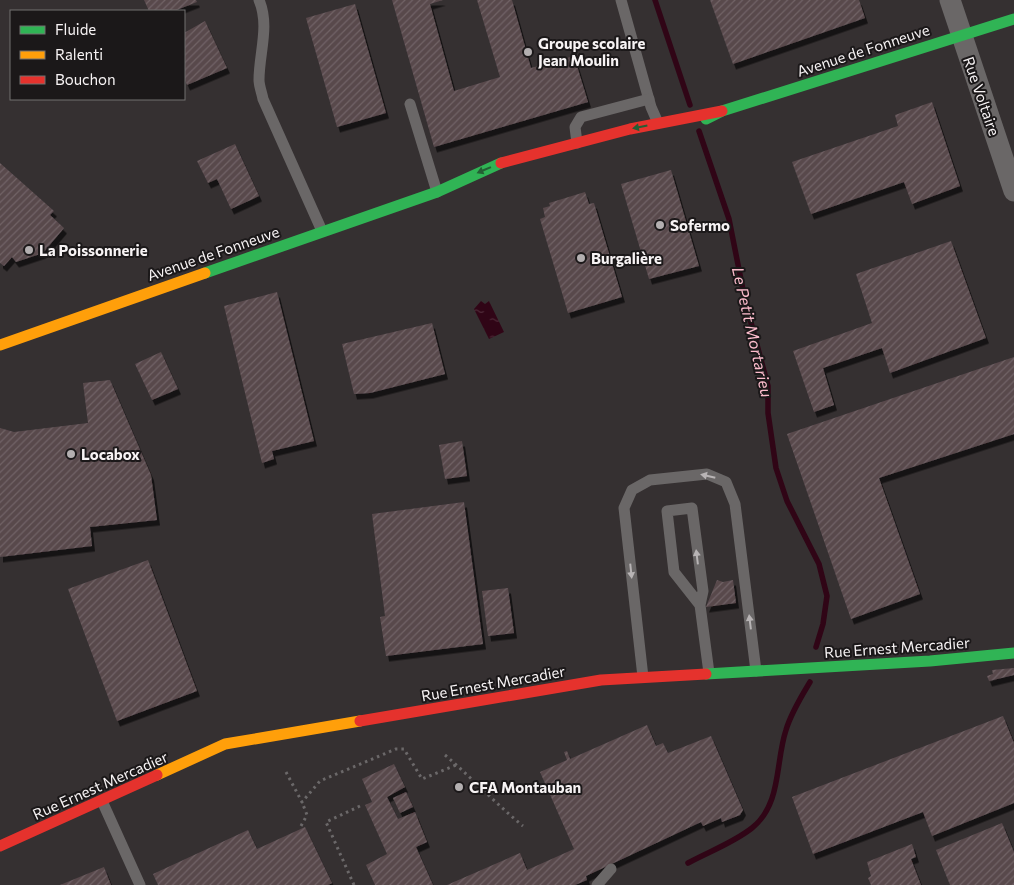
<svg xmlns="http://www.w3.org/2000/svg" width="1014" height="885" font-family="Commissioner,sans-serif">
	<defs>
		<pattern id="water-ripples" width="26" height="14" patternUnits="userSpaceOnUse" patternTransform="scale(1.25)"><rect width="26" height="14" fill="#300516"/><path d="M2 4q2-2 4 0t4 0M15 11q2-2 4 0t4 0" fill="none" stroke="#4f2a38"/></pattern>
		<pattern id="building-hatch" width="6" height="6" patternUnits="userSpaceOnUse" patternTransform="scale(1.25)"><rect width="6" height="6" fill="#58484c"/><path d="M-1 1l2-2M0 6l6-6M5 7l2-2" fill="none" stroke="#716366"/></pattern>
		<filter id="shadow"><feDropShadow dx="3" dy="5.5" stdDeviation="0" flood-color="#0009"/></filter>
	</defs>
	<rect width="100%" height="100%" fill="#353031"/>
	<!-- water -->
	<polygon fill="url(#water-ripples)" points="481,301 485,304 489,301 504,332 489,339 474,309"/>
	<g fill="none" stroke-linecap="round" stroke-linejoin="round">
		<!-- stream -->
		<g stroke="#300516" stroke-width="5.5">
			<polyline points="655,0 690,105"/>
			<polyline points="699,131 729,219 745,300 768,386 768,413 776,468 787,501 819,564 827,596 823,624 816,647"/>
			<path d="M688 863C708 852 733 843 752 828 782 804 775 763 786 730 791 713 801 697 810 682"/>
		</g>
	</g>
	<!-- building -->
	<g fill="url(#building-hatch)" filter="url(#shadow)">
		<polygon points="144,0 196,0 197,2 174,11 149,11"/>
		<polygon points="392,0 443,0 430,4 454,91 500,77 477,0 512,0 531,68 574,56 588,102 434,147"/>
		<polygon points="710,0 859,0 865,18 733,64"/>
		<polygon points="355,4 386,113 337,127 306,18"/>
		<polygon points="205,21 227,68 187,85 184,78 184,33"/>
		<polygon points="932,102 960,186 912,204 904,182 811,214 792,162 898,126 895,115"/>
		<polygon points="235,144 259,196 231,209 217,179 208,183 197,161"/>
		<polygon points="0,163 54,211 50,215 64,228 43,253 16,262 12,257 4,266 0,263"/>
		<polygon points="671,170 699,266 649,279 621,184"/>
		<polygon points="585,192 589,204 594,203 622,297 568,313 540,219 545,217 543,208 550,206 549,203"/>
		<polygon points="951,241 986,338 890,373 882,348 823,368 834,405 814,412 793,351 872,323 856,274"/>
		<polygon points="277,292 314,441 272,451 274,459 262,463 224,306"/>
		<polygon points="432,323 445,374 370,393 354,394 342,344"/>
		<polygon points="161,352 178,389 152,400 135,364"/>
		<polygon points="1014,357 1014,434 879,478 920,594 851,619 787,434"/>
		<polygon points="110,380 151,475 157,520 90,527 92,546 0,557 0,428 14,432 88,423 83,383"/>
		<polygon points="462,441 467,476 445,479 439,445"/>
		<polygon points="464,502 483,644 386,656 380,617 385,616 372,514"/>
		<polygon points="148,560 197,691 117,721 68,589"/>
		<polygon points="717,580 723,582 733,580 736,603 706,607"/>
		<polygon points="508,588 514,633 488,636 482,591"/>
		<polygon points="1014,668 1014,675 989,681 987,676 993,674 992,670"/>
		<polygon points="1003,716 1014,743 1014,803 932,836 923,812 813,854 792,797"/>
		<polygon points="647,725 656,746 663,743 668,753 711,736 743,810 740,815 722,822 721,818 703,826 701,822 586,876 587,880 575,885 447,885 520,853 527,870 574,849 540,772 567,760 564,752 567,751 570,759"/>
		<polygon points="394,764 405,787 387,797 398,819 415,812 427,842 416,847 433,885 375,885 366,865 387,854 365,805 372,802 362,779"/>
		<polygon points="406,792 413,807 400,813 393,798"/>
		<polygon points="1002,823 1014,852 1014,885 950,885 936,850"/>
		<polygon points="305,827 332,883 328,885 158,885 153,874 248,830 257,849"/>
		<polygon points="912,844 916,857 911,859 921,885 871,885 868,878 871,876 867,862"/>
		<polygon points="104,867 111,885 60,885"/>
	</g>
	<g fill="none" stroke-linecap="round" stroke-linejoin="round">
		<!-- path -->
		<g stroke="#6b6869" stroke-width="3" stroke-dasharray="2.5 4" stroke-linecap="butt">
			<path d="M445 755C472 778 495 803 523 826"/>
			<polyline points="286,772 302,802 320,781 396,749 404,749 422,779 456,765"/>
			<polyline points="301,826 307,815 302,802"/>
			<polyline points="354,885 326,822 360,806"/>
		</g>
		<!-- lane -->
		<g stroke="#6a6767" stroke-width="11">
			<path d="M259 0C270 26 259 53 259 80 259 86 262 93 263 99L322 231"/>
			<polyline points="621,0 651,107 658,123"/>
			<polyline points="410,104 437,192"/>
			<polyline points="577,143 575,127 581,117 649,99"/>
			<polyline points="700,605 674,572 667,511 692,508 703,591 700,605 709,673"/>
			<polyline points="643,677 624,508 632,490 650,480 707,474 726,482 735,504 756,671"/>
			<polyline points="102,801 140,885"/>
			<polyline points="597,885 611,869"/>
		</g>
		<!-- street -->
		<polyline stroke="#6a6767" stroke-width="21" points="950,0 1014,191"/>
		<!-- fast -->
		<g stroke="#30b455" stroke-width="11">
			<polyline points="706,119 722,111 1014,19"/>
			<polyline points="205,273 437,192 501,163"/>
			<polyline points="706,674 930,661 1014,653"/>
		</g>
		<!-- slow -->
		<g stroke="#ff9f0a" stroke-width="11">
			<polyline points="0,345 205,273"/>
			<polyline points="157,775 225,744 360,721"/>
		</g>
		<!-- jam -->
		<g stroke="#e5322d" stroke-width="11">
			<polyline points="501,163 630,129 722,111"/>
			<polyline points="360,721 601,680 706,674"/>
			<polyline points="0,846 157,775"/>
		</g>
	</g>
	<!-- one-way arrows -->
	<defs><path id="oneway-solid" d="M-6-.8H1V-3.2L6.5 0L1 3.2V.8H-6Z" transform="scale(1.25)"/></defs>
	<g fill="#245e34">
		<use href="#oneway-solid" transform="translate(640 127) rotate(169)"/>
		<use href="#oneway-solid" transform="translate(484 170) rotate(157)"/>
	</g>
	<g fill="#b8b4b5">
		<use href="#oneway-solid" transform="translate(708 476) rotate(-167)"/>
		<use href="#oneway-solid" transform="translate(697 557) rotate(-97)"/>
		<use href="#oneway-solid" transform="translate(631 571) rotate(84)"/>
		<use href="#oneway-solid" transform="translate(750 622) rotate(-97)"/>
	</g>
	<!-- markers -->
	<g fill="#b3afb0" stroke="#1b1819" stroke-width="2">
		<circle cx="528" cy="52" r="5"/>
		<circle cx="660" cy="225" r="5"/>
		<circle cx="29" cy="250" r="5"/>
		<circle cx="581" cy="258" r="5"/>
		<circle cx="71" cy="454" r="5"/>
		<circle cx="459" cy="787" r="5"/>
	</g>
	<g text-anchor="middle" dominant-baseline="central" stroke-width="4" stroke-linejoin="round" paint-order="stroke">
		<!-- poi labels -->
		<g font-size="15" font-weight="bold" fill="#f7f3f4" stroke="#1b1819" text-anchor="start">
			<text x="538" y="43">Groupe scolaire<tspan x="538" dy="17">Jean Moulin</tspan></text>
			<text x="670" y="225">Sofermo</text>
			<text x="39" y="250">La Poissonnerie</text>
			<text x="591" y="258">Burgalière</text>
			<text x="81" y="454">Locabox</text>
			<text x="469" y="787">CFA Montauban</text>
		</g>
		<!-- street labels -->
		<g font-size="15" fill="#f7f3f4" stroke="#1b1819">
			<text transform="translate(863 50) rotate(-18)">Avenue de Fonneuve</text>
			<text transform="translate(982 96) rotate(71)">Rue Voltaire</text>
			<text transform="translate(213 253) rotate(-19)">Avenue de Fonneuve</text>
			<text transform="translate(897 647) rotate(-4)">Rue Ernest Mercadier</text>
			<text transform="translate(493 683) rotate(-10)">Rue Ernest Mercadier</text>
			<text transform="translate(100 785) rotate(-24)">Rue Ernest Mercadier</text>
		</g>
		<!-- water labels -->
		<g font-size="16" font-style="italic" fill="#fcbccc" stroke="#1b1819">
			<text transform="translate(753 332) rotate(77)">Le Petit Mortarieu</text>
		</g>
	</g>
	<!-- legend -->
	<rect x="10" y="10" width="175" height="90" fill="#1b1819" stroke="#737071"/>
	<rect x="20" y="26" width="25" height="8" fill="#30b455" stroke="#737071"/>
	<text x="55" y="35" font-size="15" fill="#f7f3f4">Fluide</text>
	<rect x="20" y="51" width="25" height="8" fill="#ff9f0a" stroke="#737071"/>
	<text x="55" y="60" font-size="15" fill="#f7f3f4">Ralenti</text>
	<rect x="20" y="76" width="25" height="8" fill="#e5322d" stroke="#737071"/>
	<text x="55" y="85" font-size="15" fill="#f7f3f4">Bouchon</text>
</svg>
